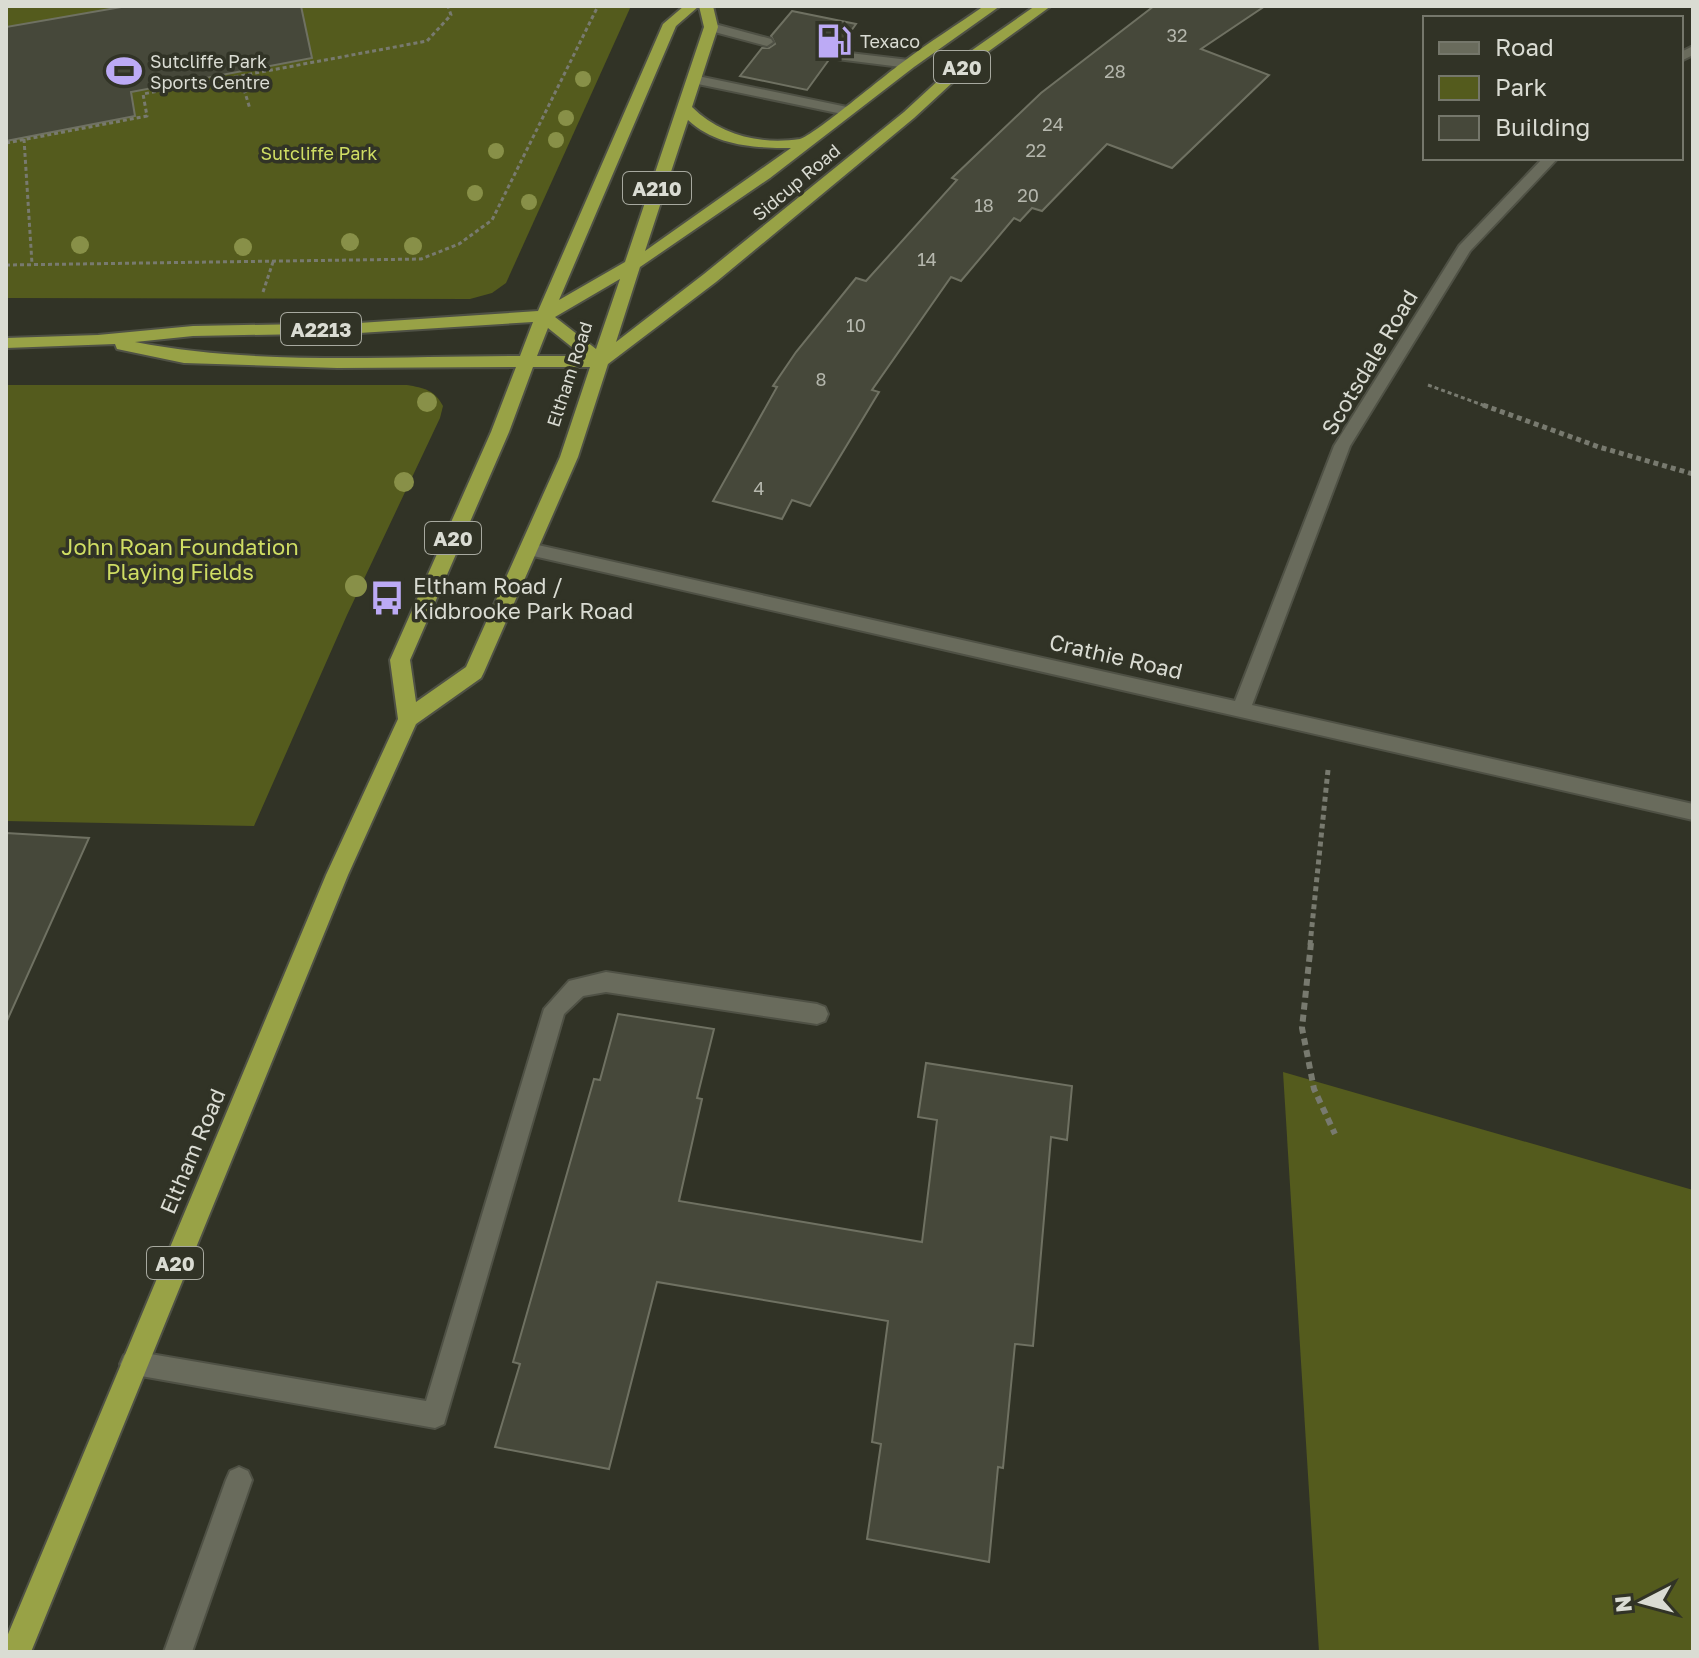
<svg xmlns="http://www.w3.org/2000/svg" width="1699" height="1658" font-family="'Golos Text',sans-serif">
	<rect width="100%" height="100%" fill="#313326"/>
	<!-- green -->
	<g fill="#545b1d">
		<polygon points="6,6 631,6 506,283 492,293 470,299 6,298"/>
		<path d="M6 385H407C424 388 435 390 443 406L440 418 347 615 254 826 6 821Z"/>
		<polygon points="1283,1072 1693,1190 1693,1652 1319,1652"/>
	</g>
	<!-- building -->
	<g fill="#46483a" stroke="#6f7162" stroke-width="2">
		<polygon points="127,6 301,6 312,58 131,92 135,116 6,141 6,27"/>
		<polygon points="1154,6 1265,6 1201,49 1269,75 1172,168 1107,144 1042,211 1032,208 1020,221 1014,218 961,281 951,277 872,390 879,392 810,506 792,500 782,519 713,501 777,387 773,386 796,352 856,278 866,281 957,180 952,178 1041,93"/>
		<polygon points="792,11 856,24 838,49 827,50 828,61 807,90 740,76 762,48 769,48 775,44 771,36"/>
		<polygon points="6,833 89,838 6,1023"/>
		<polygon points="618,1014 714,1029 697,1098 702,1099 679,1201 922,1242 937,1120 918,1117 926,1063 1072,1086 1067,1140 1051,1137 1033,1346 1015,1344 1003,1468 998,1467 989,1562 867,1539 881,1444 872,1442 888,1321 657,1282 609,1469 495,1447 520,1364 513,1362 594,1079 600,1080"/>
	</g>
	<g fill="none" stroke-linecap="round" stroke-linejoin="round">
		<!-- service casing -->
		<g stroke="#4f5145" stroke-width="4">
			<g id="service">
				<polygon points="711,23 771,39 773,42 767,46 707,30 705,27"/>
				<polygon points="833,51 909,60 915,64 909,68 829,58 829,52"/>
				<polygon points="693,75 847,107 854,111 847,115 688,82 687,79"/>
				<polygon points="606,972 817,1004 825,1007 828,1014 825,1021 817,1024 606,992 583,996 564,1014 444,1424 435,1428 124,1373 120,1364 124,1355 133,1351 426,1401 544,1009 569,981"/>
			</g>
		</g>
		<!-- minor casing -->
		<g stroke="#4f5145" stroke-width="4">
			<g id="minor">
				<polygon points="1693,46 1693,55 1681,61 1681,52"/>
				<polygon points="1543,158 1558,158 1470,251 1350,446 1252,705 1693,804 1693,820 529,555 520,549 529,543 1235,701 1334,446 1459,246"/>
				<polygon points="239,1467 248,1471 252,1480 192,1652 164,1652 226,1480 230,1471"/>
			</g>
		</g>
		<!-- trunk casing -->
		<g stroke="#4f5145" stroke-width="4">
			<path id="trunk" d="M684 6H699L676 26 559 300 625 262 704 27 699 6H713L718 27 692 107C720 135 760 145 800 139 813 136 886 74 903 62 929 42 957 25 984 6H1000L914 67 770 178 640 267 616 342 704 274 904 112 968 53 1035 6H1051L978 59 914 118 716 282 608 364 578 457 484 672 481 678 416 724 348 875 31 1652H6V1639L326 875 398 719 390 660 491 432 516 367 337 368 184 363 117 349 115 344 6 348V338L98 335 193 326 359 323 538 311 663 24ZM688 120C716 146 754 148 791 148L645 251ZM620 279 596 349 555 317ZM533 322 520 356C396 356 257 366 135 342L193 336 359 333ZM548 328 583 356H537ZM533 367H590L560 457 466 667 416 702 410 660 509 432Z"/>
		</g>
		<!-- path-far2 -->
		<g stroke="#787a6f" stroke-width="3" stroke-dasharray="4 3" stroke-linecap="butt">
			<polyline points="240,76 250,109"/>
			<polyline points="24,139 32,264"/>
			<polyline points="6,143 147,116 143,94 427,41 451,15 448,6"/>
			<polyline points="6,265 421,259 459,244 492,220 598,6"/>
			<polyline points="263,292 274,259"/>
			<polyline points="1428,385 1488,407"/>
		</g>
		<!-- path-far1 -->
		<g stroke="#787a6f" stroke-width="5" stroke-dasharray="5 4" stroke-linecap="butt">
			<polyline points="1483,405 1599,447 1693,474"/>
			<polyline points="1310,945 1328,770"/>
		</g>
		<!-- path -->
		<polyline stroke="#787a6f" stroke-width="6" stroke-dasharray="7 5" stroke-linecap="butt" points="1311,943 1302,1028 1314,1089 1335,1134"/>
		<!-- service -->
		<use href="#service" fill="#696b5c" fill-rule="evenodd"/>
		<!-- minor -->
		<use href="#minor" fill="#696b5c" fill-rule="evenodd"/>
		<!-- trunk -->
		<use href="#trunk" fill="#98a246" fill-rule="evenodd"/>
	</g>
	<!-- trees -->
	<g fill="#889048">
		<circle cx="583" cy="79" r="8"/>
		<circle cx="566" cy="118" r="8"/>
		<circle cx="556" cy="140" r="8"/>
		<circle cx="496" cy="151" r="8"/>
		<circle cx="475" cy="193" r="8"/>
		<circle cx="529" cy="202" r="8"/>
		<circle cx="350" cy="242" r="9"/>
		<circle cx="80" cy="245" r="9"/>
		<circle cx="413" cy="246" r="9"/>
		<circle cx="243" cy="247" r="9"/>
		<circle cx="427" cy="402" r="10"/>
		<circle cx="404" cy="482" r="10"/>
		<circle cx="356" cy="586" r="11"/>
	</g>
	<!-- icons -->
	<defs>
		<g id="fuel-bare" transform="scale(2.76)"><path d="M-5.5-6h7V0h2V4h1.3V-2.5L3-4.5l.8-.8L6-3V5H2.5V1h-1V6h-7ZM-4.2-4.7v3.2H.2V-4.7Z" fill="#bcaaf5" stroke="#313326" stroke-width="2.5" paint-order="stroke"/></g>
		<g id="stadium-bare" transform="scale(2.76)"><path d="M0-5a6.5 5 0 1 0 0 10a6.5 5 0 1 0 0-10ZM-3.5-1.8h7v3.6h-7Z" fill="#bcaaf5" stroke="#313326" stroke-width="2.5" paint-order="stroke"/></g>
		<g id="bus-bare" transform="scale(2.76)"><path d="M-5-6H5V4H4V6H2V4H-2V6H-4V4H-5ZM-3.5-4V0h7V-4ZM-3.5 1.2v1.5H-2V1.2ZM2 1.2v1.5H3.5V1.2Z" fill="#bcaaf5" stroke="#313326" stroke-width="2.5" paint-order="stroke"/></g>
	</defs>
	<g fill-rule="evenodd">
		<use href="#fuel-bare" x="834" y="41"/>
		<use href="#stadium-bare" x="124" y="71"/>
		<use href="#bus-bare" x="387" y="598"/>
	</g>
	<g text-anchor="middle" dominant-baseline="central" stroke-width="7" stroke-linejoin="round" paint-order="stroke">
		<!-- number labels -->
		<g font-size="18" fill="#b5b7ad">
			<text x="1177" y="35">32</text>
			<text x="1115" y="71">28</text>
			<text x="1053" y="124">24</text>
			<text x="1036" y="150">22</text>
			<text x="1028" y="195">20</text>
			<text x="984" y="205">18</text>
			<text x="927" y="259">14</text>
			<text x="856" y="325">10</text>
			<text x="821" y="379">8</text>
			<text x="759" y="488">4</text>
		</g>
		<!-- far-poi labels -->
		<g font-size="18" fill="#dadcd3" stroke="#313326" text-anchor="start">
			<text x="860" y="41">Texaco</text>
			<text x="150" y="61">Sutcliffe Park<tspan x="150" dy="21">Sports Centre</tspan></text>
		</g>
		<!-- far-park labels -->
		<g font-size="18" fill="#cfdd63" stroke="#313326">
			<text x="319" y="153">Sutcliffe Park</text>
		</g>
		<!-- far-street labels -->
		<g font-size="18" fill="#dadcd3" stroke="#313326">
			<text transform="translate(796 182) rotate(-40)">Sidcup Road</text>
			<text transform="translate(569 374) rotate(-72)">Eltham Road</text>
		</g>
		<!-- shield labels -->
		<g fill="#313326" stroke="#a7a99f" stroke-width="2">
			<rect x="934" y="51" width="56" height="32" rx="6"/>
			<rect x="623" y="172" width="68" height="32" rx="6"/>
			<rect x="281" y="313" width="80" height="32" rx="6"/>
			<rect x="425" y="522" width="56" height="32" rx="6"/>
			<rect x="147" y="1247" width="56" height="32" rx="6"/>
		</g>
		<g font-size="20" font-weight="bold" fill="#dadcd3">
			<text x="962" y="67">A20</text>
			<text x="657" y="188">A210</text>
			<text x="321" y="329">A2213</text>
			<text x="453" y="538">A20</text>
			<text x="175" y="1263">A20</text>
		</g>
		<!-- street labels -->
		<g font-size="22" fill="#dadcd3" stroke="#313326">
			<text transform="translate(1369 362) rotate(-59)">Scotsdale Road</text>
			<text transform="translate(1116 656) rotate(13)">Crathie Road</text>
			<text transform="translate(192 1151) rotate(-67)">Eltham Road</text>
		</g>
		<!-- park labels -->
		<g font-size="22" fill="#cfdd63" stroke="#313326">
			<text x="180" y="546">John Roan Foundation<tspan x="180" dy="25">Playing Fields</tspan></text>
		</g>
		<!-- poi labels -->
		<g font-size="22" fill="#dadcd3" stroke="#313326" text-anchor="start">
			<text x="413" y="585">Eltham Road /<tspan x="413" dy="25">Kidbrooke Park Road</tspan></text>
		</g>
	</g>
	<!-- border -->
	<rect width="1699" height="1658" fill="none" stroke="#dadcd3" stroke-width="16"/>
	<!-- legend -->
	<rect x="1423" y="16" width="260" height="144" fill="#313326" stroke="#75776b" stroke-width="2"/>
	<rect x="1439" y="42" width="40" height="12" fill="#696b5c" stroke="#75776b" stroke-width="2"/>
	<text x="1495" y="56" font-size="24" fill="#dadcd3">Road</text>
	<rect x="1439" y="76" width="40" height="24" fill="#545b1d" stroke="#75776b" stroke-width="2"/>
	<text x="1495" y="96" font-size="24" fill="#dadcd3">Park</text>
	<rect x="1439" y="116" width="40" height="24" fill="#46483a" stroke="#75776b" stroke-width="2"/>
	<text x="1495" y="136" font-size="24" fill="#dadcd3">Building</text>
	<!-- north arrow -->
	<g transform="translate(1643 1602) rotate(264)" stroke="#313326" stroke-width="6" paint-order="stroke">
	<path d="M0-6L14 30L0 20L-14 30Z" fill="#dadcd3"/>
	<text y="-12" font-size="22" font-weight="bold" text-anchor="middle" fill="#dadcd3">N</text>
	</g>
</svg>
